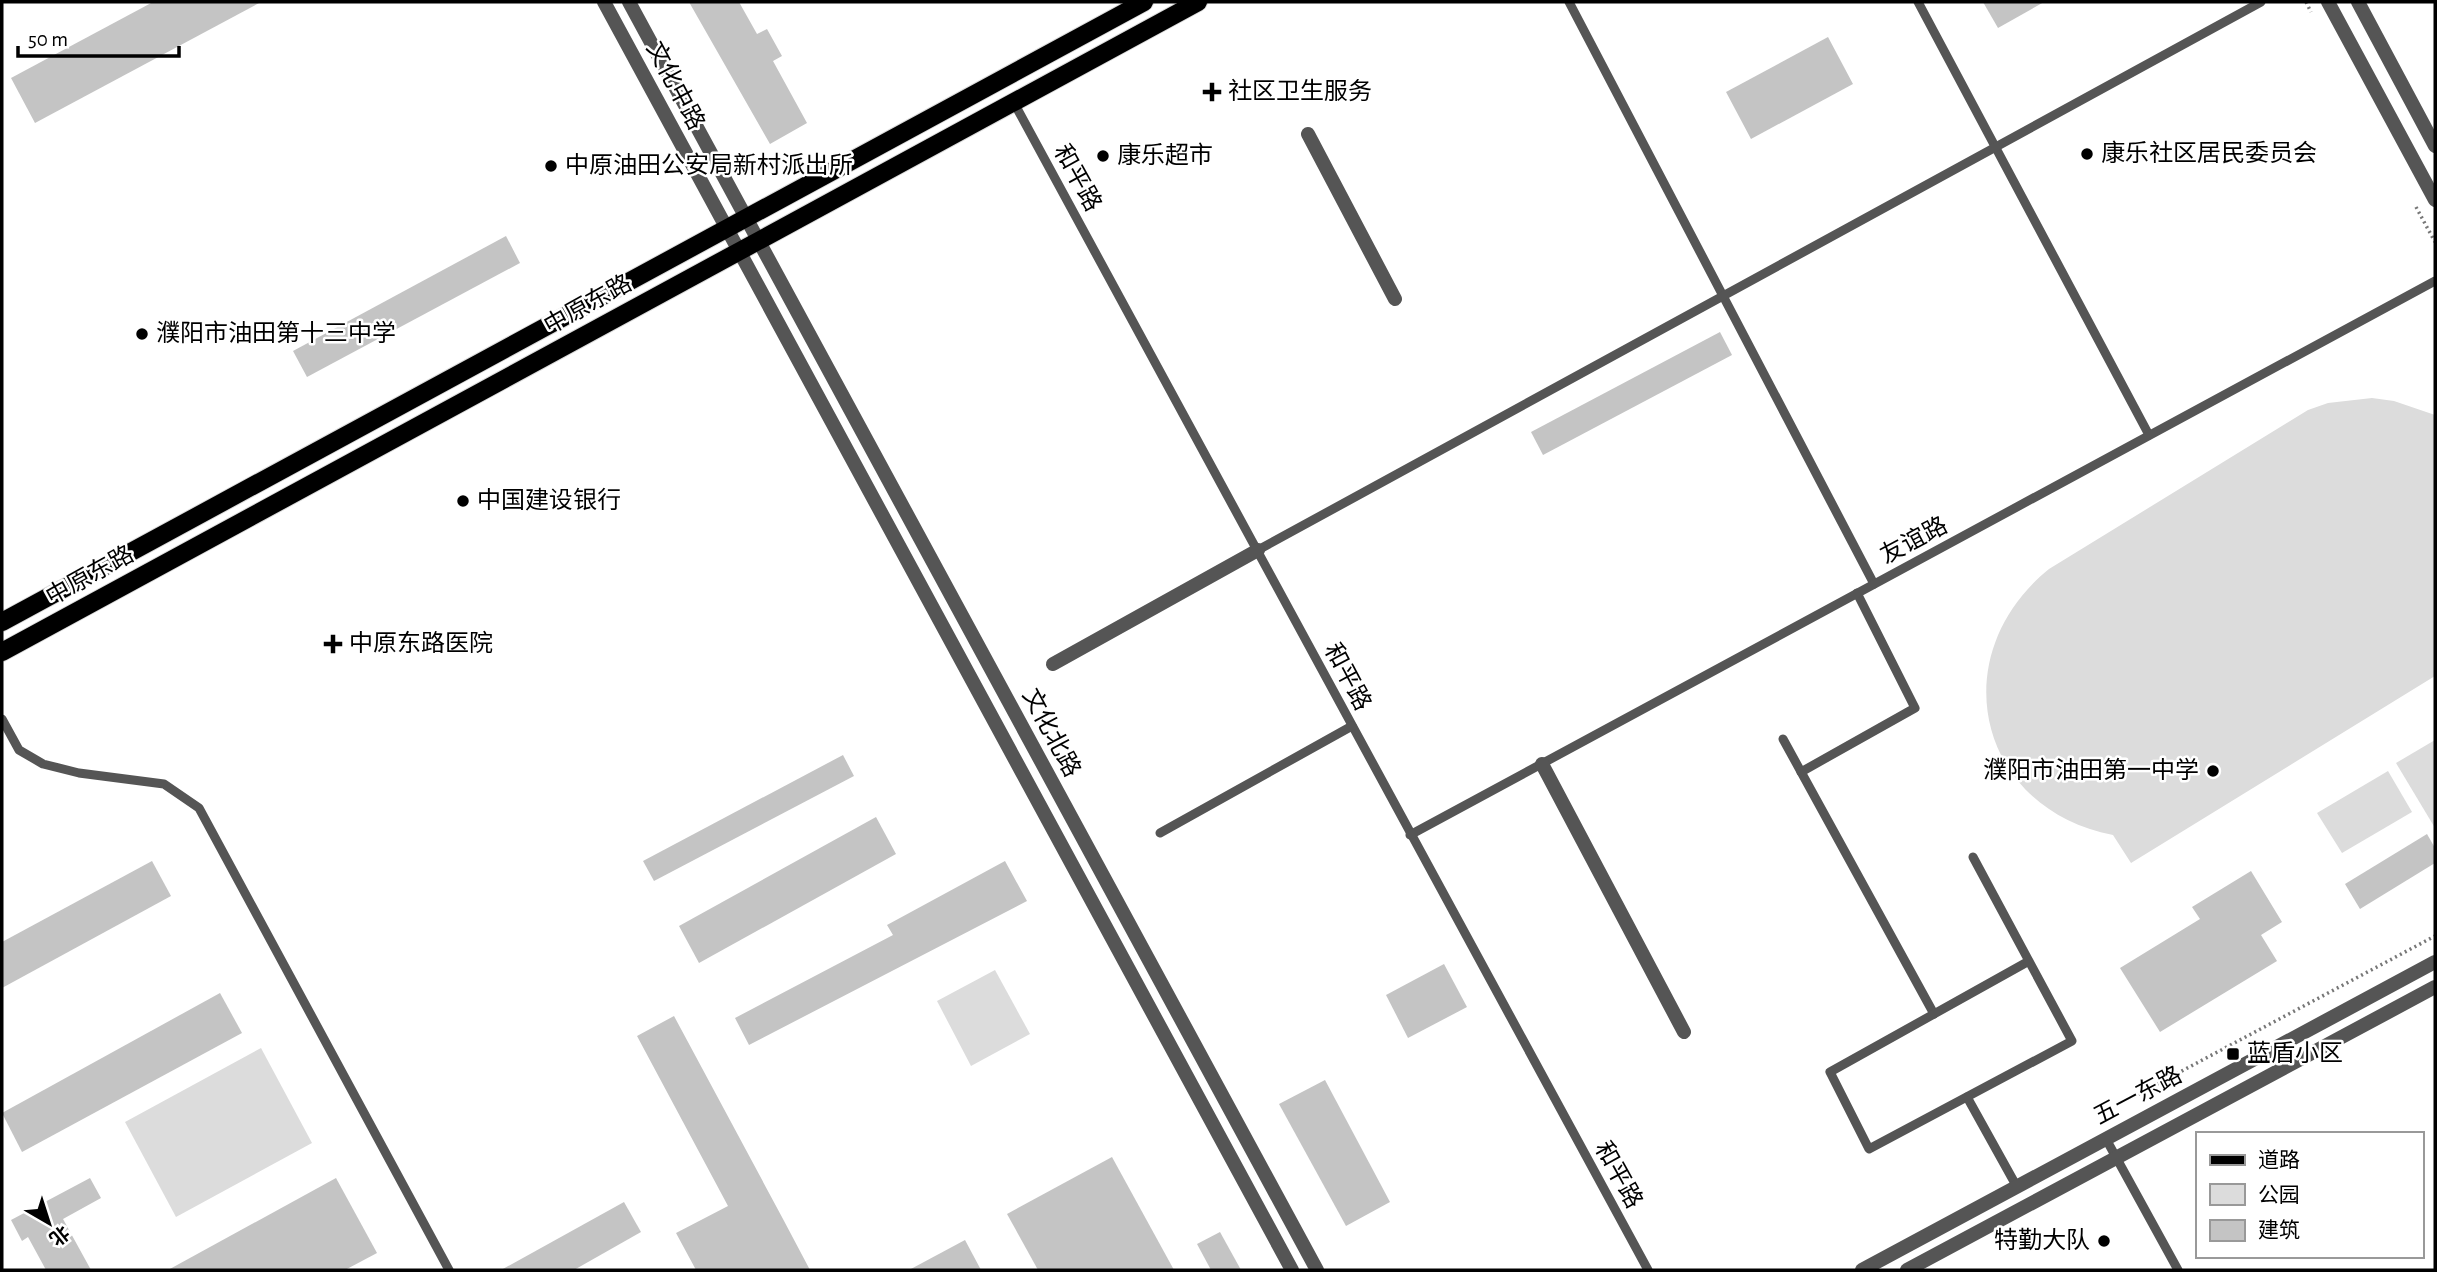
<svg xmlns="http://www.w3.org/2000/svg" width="2437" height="1272" font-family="'Alegreya Sans','Noto Sans SC',sans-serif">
	<rect width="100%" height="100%" fill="#fff"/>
	<!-- green -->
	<g fill="#dcdcdc">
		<path d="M2372 398 2394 401 2435 415V676L2131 863 2113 835C1976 808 1943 655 2049 569L2308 410 2328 403Z"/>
		<polygon points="2435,740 2435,828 2396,763"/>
		<polygon points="2388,771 2412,812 2342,853 2317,813"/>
		<polygon points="995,970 1030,1034 971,1066 937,1001"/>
		<polygon points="261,1048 312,1143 176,1217 125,1122"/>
	</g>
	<!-- building -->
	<g fill="#c4c4c4">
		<polygon points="153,2 261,2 35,123 11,78"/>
		<polygon points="689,2 739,2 757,34 767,29 782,56 773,61 807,123 770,144"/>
		<polygon points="1983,2 2044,2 1998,28"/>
		<polygon points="1828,37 1853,84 1751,139 1726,92"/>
		<polygon points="506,236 520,263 307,377 293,351"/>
		<polygon points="1720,332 1732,355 1543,455 1531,432"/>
		<polygon points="843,755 854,776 654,881 643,861"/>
		<polygon points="876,817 896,854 699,963 679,926"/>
		<polygon points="2427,834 2435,848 2435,863 2360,909 2345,884"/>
		<polygon points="152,861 171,896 2,988 2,942"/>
		<polygon points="1005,861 1027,901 749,1045 735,1018 893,935 887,925"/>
		<polygon points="2251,871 2282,922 2261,935 2277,961 2160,1032 2120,968 2200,919 2192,907"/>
		<polygon points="1444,964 1467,1007 1408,1038 1386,995"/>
		<polygon points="220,993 242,1033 22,1152 2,1113"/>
		<polygon points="674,1016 783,1219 810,1270 696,1270 676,1233 728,1206 637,1036"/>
		<polygon points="1325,1080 1390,1202 1346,1226 1279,1104"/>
		<polygon points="1112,1157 1174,1270 1038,1270 1007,1214"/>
		<polygon points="90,1178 101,1198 63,1219 91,1270 46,1270 28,1237 22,1241 11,1220"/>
		<polygon points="336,1178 377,1253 345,1270 168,1270"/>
		<polygon points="624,1202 641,1232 574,1270 501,1270"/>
		<polygon points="1220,1232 1241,1270 1211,1270 1197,1244"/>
		<polygon points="965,1240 981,1270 909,1270"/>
	</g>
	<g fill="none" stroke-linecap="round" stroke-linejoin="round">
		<!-- primary casing -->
		<g stroke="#dbdbdb" stroke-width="20">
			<g id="primary">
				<polyline points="2,622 1144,2"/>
				<polyline points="2,652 1198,2"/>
			</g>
		</g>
		<!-- path -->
		<g stroke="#777" stroke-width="3.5" stroke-dasharray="2 3.5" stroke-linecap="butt">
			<polyline points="2306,2 2311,12"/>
			<polyline points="2416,207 2435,242"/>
			<polyline points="2133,1097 2435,936"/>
		</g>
		<!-- service -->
		<g stroke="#555" stroke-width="9">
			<polyline points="1569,2 1874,584"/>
			<polyline points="1918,2 2149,435"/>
			<polyline points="1013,101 1648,1270"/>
			<polyline points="1258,550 2261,2"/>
			<polyline points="2,719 19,750 43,764 79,773 164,784 199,808 449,1270"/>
			<polyline points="1783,739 1934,1014"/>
			<polyline points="1801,772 1915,708 1857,593"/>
			<polyline points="1160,833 1352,726"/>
			<polyline points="1410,835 2435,281"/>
			<polyline points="1973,857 2072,1041 1869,1149 1830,1072 2029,961"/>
			<polyline points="1967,1097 2017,1187"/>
			<polyline points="2106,1139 2178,1270"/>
		</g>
		<!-- minor -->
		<g stroke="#555" stroke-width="14">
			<polyline points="1308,134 1395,299"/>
			<polyline points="1053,664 1258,550"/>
			<polyline points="1542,764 1684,1032"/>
		</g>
		<!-- tertiary -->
		<g stroke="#555" stroke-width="14">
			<polyline points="604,2 1292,1270"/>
			<polyline points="629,2 1317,1270"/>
			<polyline points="2328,2 2435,200"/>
			<polyline points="2358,2 2435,146"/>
			<polyline points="1862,1270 2435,962"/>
			<polyline points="1907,1270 2435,987"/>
		</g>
		<!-- primary -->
		<use href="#primary" stroke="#000" stroke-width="18"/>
	</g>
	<!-- markers -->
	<g fill="#000" stroke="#fff" stroke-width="2.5">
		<path d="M1208.5 81.5h7v7h7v7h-7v7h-7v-7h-7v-7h7z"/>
		<circle cx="2087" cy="154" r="7"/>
		<circle cx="1103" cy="156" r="7"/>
		<circle cx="551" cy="166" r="7"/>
		<circle cx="142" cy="334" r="7"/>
		<circle cx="463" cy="501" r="7"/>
		<path d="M329.5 633.5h7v7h7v7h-7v7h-7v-7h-7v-7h7z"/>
		<circle cx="2213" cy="771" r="7"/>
		<rect x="2226" y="1047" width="14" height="14" rx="3.5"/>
		<circle cx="2104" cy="1241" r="7"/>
	</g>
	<g text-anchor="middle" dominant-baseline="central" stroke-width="5" stroke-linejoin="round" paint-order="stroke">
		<!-- street labels -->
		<g font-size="24" fill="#000" stroke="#fff">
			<text transform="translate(675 86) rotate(62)">文化中路</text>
			<text transform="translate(1077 178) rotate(61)">和平路</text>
			<text transform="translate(588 305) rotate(-29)">中原东路</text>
			<text transform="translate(1914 541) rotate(-28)">友谊路</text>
			<text transform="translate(90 576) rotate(-29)">中原东路</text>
			<text transform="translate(1347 677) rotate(62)">和平路</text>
			<text transform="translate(1051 733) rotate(62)">文化北路</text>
			<text transform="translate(2138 1096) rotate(-28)">五一东路</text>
			<text transform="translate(1618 1175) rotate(61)">和平路</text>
		</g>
		<!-- poi labels -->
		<g font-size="24" fill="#000" stroke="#fff" text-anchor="start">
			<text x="1228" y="92">社区卫生服务</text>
			<text x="2101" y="154">康乐社区居民委员会</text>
			<text x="1117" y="156">康乐超市</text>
			<text x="565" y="166">中原油田公安局新村派出所</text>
			<text x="156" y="334">濮阳市油田第十三中学</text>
			<text x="477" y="501">中国建设银行</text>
			<text x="349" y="644">中原东路医院</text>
			<text x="2199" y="771" text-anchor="end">濮阳市油田第一中学</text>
			<text x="2247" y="1054">蓝盾小区</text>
			<text x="2090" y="1241" text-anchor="end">特勤大队</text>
		</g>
	</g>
	<!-- border -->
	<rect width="2437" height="1272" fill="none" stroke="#000000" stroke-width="7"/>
	<!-- legend -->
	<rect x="2196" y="1132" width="228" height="126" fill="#ffffff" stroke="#999999" stroke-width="2"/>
	<rect x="2210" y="1155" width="35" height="10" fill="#000000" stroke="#999999" stroke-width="2"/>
	<text x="2258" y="1167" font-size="21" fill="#000000">道路</text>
	<rect x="2210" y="1184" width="35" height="21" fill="#dcdcdc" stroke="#999999" stroke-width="2"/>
	<text x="2258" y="1202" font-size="21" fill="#000000">公园</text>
	<rect x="2210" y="1220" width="35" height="21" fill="#c4c4c4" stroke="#999999" stroke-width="2"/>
	<text x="2258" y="1237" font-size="21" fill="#000000">建筑</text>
	<!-- north arrow -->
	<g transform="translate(49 1223) rotate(141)" stroke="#ffffff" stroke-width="5" paint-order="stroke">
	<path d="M0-5L12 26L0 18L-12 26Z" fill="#000000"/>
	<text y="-10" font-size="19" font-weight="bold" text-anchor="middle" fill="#000000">北</text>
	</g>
	<!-- scale -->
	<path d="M18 46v10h161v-10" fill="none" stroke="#000000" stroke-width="3.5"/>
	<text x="28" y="46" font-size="21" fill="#000000" stroke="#ffffff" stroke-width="5" paint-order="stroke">50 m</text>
</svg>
